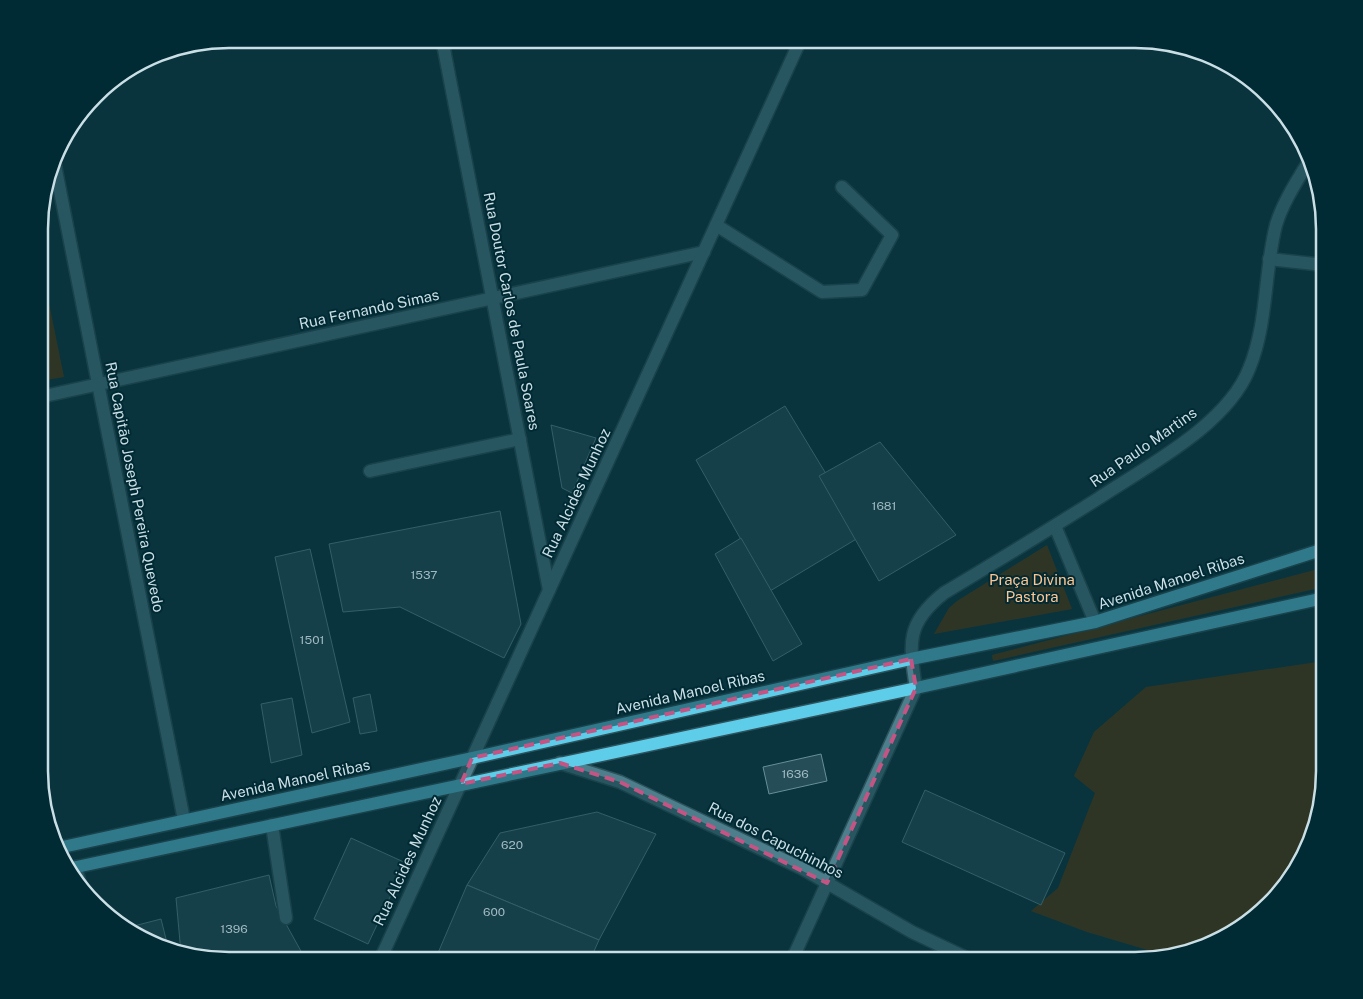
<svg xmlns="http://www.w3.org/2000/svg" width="1363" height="999" font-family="'Public Sans',sans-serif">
	<rect width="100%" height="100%" fill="#0a343e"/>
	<!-- green -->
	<g fill="#5d3607">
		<polygon points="40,259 64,377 40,381"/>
		<polygon points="1047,545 1072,609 934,634 949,608 957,601"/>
		<polygon points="1322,568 1324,575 1324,587 993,661 992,655"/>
		<polygon points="1324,661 1324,783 1314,832 1285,886 1218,941 1161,954 1087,932 1031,911 1058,888 1095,793 1074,776 1094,732 1146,687"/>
	</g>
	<!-- building -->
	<g fill="#254d57" stroke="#668f9a">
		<polygon points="785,406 863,535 770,591 696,460"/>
		<polygon points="551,425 596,438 572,493 562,488"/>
		<polygon points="880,442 956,535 879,581 819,476"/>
		<polygon points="500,511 521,624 504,658 400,607 343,612 329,544"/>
		<polygon points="741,538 802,644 773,661 715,554"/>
		<polygon points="310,549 350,722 312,733 275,557"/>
		<polygon points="370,694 377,731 360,734 353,698"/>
		<polygon points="292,698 302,755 271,763 261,704"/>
		<polygon points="821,754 827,781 769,794 763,767"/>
		<polygon points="925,790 1065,853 1041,905 902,842"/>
		<polygon points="597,812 656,834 599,940 467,885 500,833"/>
		<polygon points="351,838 406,863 368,944 314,919"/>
		<polygon points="269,875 276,906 302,953 314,960 216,960 181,953 176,898"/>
		<polygon points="467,885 599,940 590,960 435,960"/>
		<polygon points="161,919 169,951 126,928"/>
	</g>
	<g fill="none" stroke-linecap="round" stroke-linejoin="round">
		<!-- minor casing -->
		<g stroke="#2d535c" stroke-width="15">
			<g id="minor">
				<polyline points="442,39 549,590"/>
				<polyline points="54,160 184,820"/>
				<polyline points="716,225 822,292 862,290 892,235 842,187"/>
				<polyline points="1269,259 1324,265"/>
				<polyline points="40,397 704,252"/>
				<polyline points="370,471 520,439"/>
				<polyline points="1055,526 1095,622"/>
				<polyline points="560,763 620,782 803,869 912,932 971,960"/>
				<polyline points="272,825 286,918"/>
				<polyline points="76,867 80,884"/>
				<polyline points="380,960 801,39"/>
				<path d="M792 960 916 688C909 643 906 623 944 593 996 562 1048 530 1099 498 1147 466 1227 425 1249 369 1268 323 1264 272 1276 225 1283 202 1297 181 1309 161"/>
			</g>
		</g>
		<!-- major casing -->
		<g stroke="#2d535c" stroke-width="15">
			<g id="major">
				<polyline points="58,848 472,758 911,659 1095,622 1324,549"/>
				<polyline points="67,869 916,688 1324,598"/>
			</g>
		</g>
		<!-- minor -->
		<use href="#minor" stroke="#4c7e8b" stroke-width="12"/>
		<!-- major -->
		<use href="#major" stroke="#5ecde9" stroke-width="12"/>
	</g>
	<!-- marked area -->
	<path d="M0 0H1363V999H0ZM911 659 916 688 827 883 620 782 560 763 461 784 472 758Z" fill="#0a343e" fill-opacity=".55" fill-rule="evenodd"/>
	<path fill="none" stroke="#c45484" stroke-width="4" stroke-dasharray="10 6" stroke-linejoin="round" d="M911 659 916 688 827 883 620 782 560 763 461 784 472 758Z"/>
	<g text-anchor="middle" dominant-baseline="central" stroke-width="4" stroke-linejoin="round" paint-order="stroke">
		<!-- number labels -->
		<g font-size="12" fill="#a1bac2">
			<text x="884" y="506">1681</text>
			<text x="424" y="575">1537</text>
			<text x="312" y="640">1501</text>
			<text x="795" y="774">1636</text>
			<text x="512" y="845">620</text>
			<text x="494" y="912">600</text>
			<text x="234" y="929">1396</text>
		</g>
		<!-- street labels -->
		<g font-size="15" fill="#cadfe5" stroke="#002a34">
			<text transform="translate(369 309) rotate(-12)">Rua Fernando Simas</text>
			<text transform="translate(512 311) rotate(79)">Rua Doutor Carlos de Paula Soares</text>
			<text transform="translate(1143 447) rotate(-35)">Rua Paulo Martins</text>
			<text transform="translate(135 487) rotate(79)">Rua Capitão Joseph Pereira Quevedo</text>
			<text transform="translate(576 493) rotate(-65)">Rua Alcides Munhoz</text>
			<text transform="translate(1171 581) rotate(-18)">Avenida Manoel Ribas</text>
			<text transform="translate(690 692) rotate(-13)">Avenida Manoel Ribas</text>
			<text transform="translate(295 780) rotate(-12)">Avenida Manoel Ribas</text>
			<text transform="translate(776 840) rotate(27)">Rua dos Capuchinhos</text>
			<text transform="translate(407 861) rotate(-65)">Rua Alcides Munhoz</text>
		</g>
		<!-- park labels -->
		<g font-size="15" fill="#ffc691" stroke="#002a34">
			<text x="1032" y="579">Praça Divina<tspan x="1032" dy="17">Pastora</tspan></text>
		</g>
	</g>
	<!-- crop -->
	<path d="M0 0H1363V999H0ZM229 48H1135A181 181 0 0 1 1316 229V771A181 181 0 0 1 1135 952H229A181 181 0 0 1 48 771V229A181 181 0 0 1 229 48Z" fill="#002a34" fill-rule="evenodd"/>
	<path fill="none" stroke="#cadfe5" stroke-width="2.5" d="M229 48H1135A181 181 0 0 1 1316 229V771A181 181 0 0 1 1135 952H229A181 181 0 0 1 48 771V229A181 181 0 0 1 229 48Z"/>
</svg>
